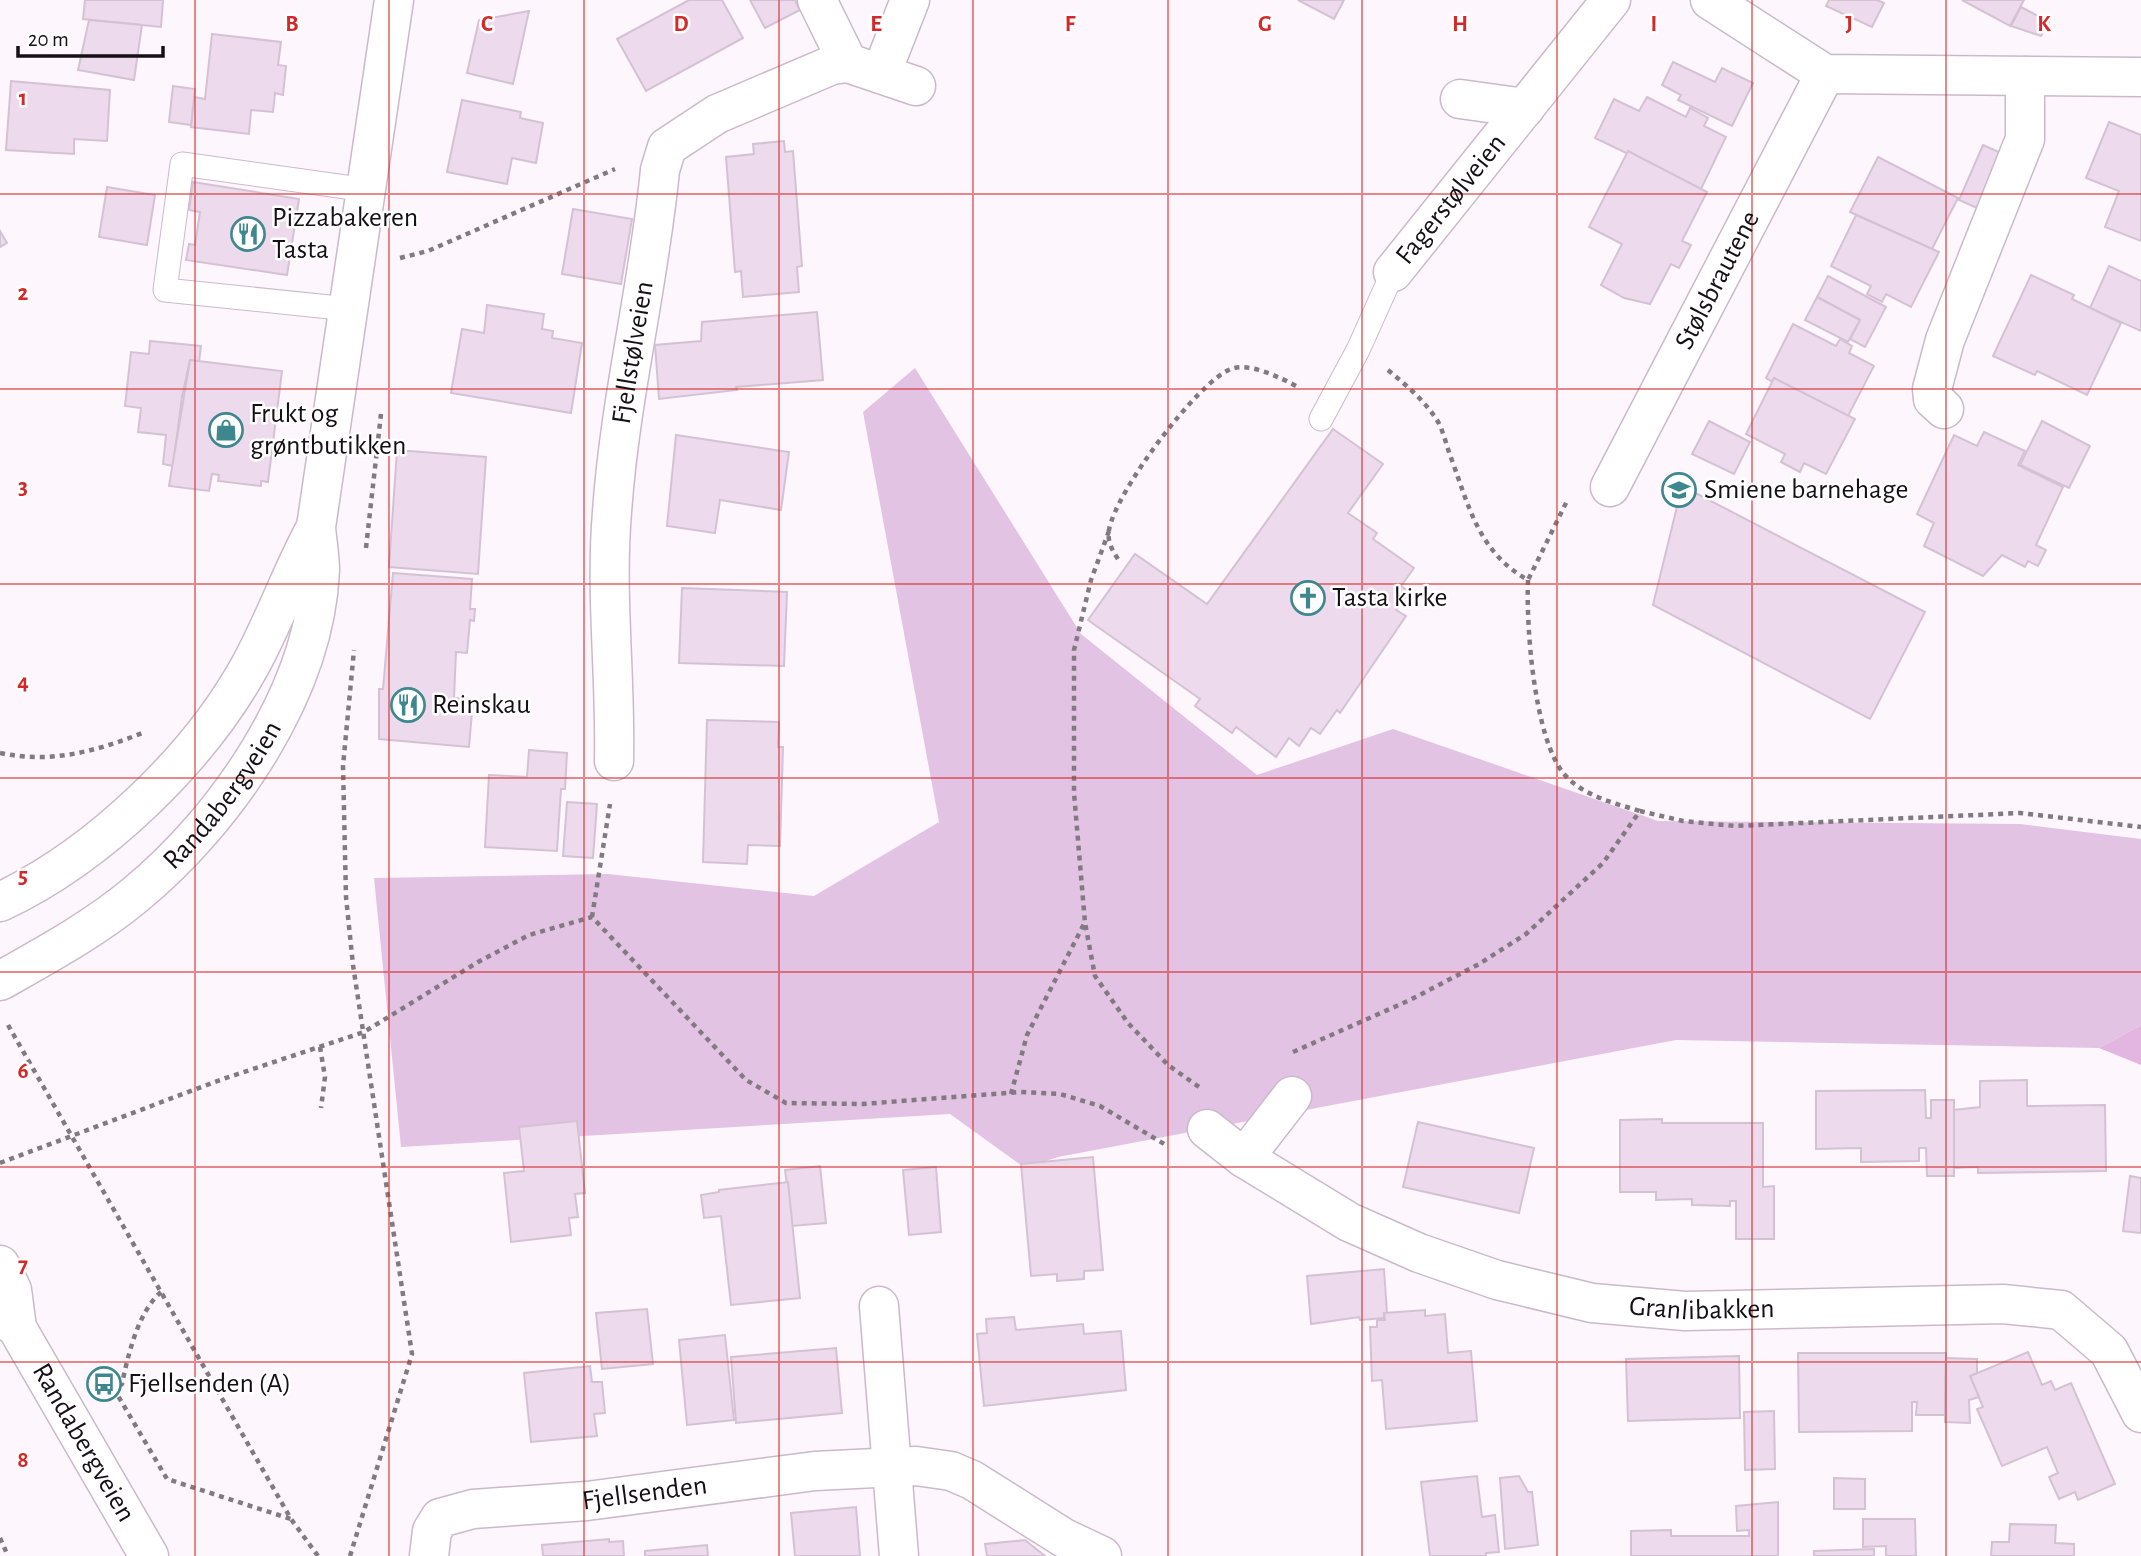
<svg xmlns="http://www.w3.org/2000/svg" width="2141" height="1556" font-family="'Alegreya Sans',sans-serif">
	<rect width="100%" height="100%" fill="#fef6fd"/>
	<!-- green -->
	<polygon fill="#e3c3e3" points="915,368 1081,634 1257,775 1393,729 1658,821 2020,824 2141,839 2141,1025 2099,1048 1676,1040 1058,1157 1025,1168 950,1114 401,1147 374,878 608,874 814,896 939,822 863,412"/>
	<!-- forest -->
	<polygon fill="#e2b6e1" points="2141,1025 2141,1065 2099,1048"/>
	<!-- building -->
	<g fill="#eddbed" stroke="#d4c2d4" stroke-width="2">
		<polygon points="85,0 163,0 161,27 83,19"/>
		<polygon points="689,0 722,0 743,38 646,91 617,39"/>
		<polygon points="750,0 795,0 800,10 765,28"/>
		<polygon points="1298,0 1344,0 1334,19"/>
		<polygon points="1829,0 1877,0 1884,3 1872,27 1826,6"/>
		<polygon points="1962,0 2024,0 2010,26"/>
		<polygon points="2021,7 2049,22 2041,36 2011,26"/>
		<polygon points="529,11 513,84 467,73 479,20"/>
		<polygon points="89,20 142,25 134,80 78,70"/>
		<polygon points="212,34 281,42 278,65 286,66 283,95 275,93 273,112 251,110 249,134 191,127 194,97 205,99"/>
		<polygon points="1673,62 1715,82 1722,68 1753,83 1732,126 1678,100 1681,95 1662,85"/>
		<polygon points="11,81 110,90 107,141 74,139 74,154 6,150"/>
		<polygon points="173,86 195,89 191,125 169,122"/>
		<polygon points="1647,97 1686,117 1690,108 1708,118 1704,126 1726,137 1701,189 1595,138 1614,99 1639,111"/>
		<polygon points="462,100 521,112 520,118 543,123 536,163 512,158 507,184 447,172"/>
		<polygon points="2109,122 2141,135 2141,241 2105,227 2119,191 2086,178"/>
		<polygon points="784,141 785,152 793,151 802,266 797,267 799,292 743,297 741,271 735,272 726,157 754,154 753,144"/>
		<polygon points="1983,145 2010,157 1986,212 1959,200"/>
		<polygon points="1628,151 1707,192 1682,241 1691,245 1679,268 1671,264 1650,304 1624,298 1601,285 1622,244 1589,227"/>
		<polygon points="1878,157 1958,198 1932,249 1850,212"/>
		<polygon points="193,182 299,199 287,275 186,260 189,244 195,245 200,212 189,210"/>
		<polygon points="107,187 155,195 147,245 99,237"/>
		<polygon points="573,209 632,219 621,284 562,274"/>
		<polygon points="1856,215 1939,252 1911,307 1886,294 1882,302 1867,294 1871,286 1831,266"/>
		<polygon points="0,231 7,243 0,247"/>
		<polygon points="2109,266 2141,281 2141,331 2090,308"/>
		<polygon points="2031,275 2074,295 2072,299 2121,323 2087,395 2037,371 2035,375 1993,356"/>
		<polygon points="1828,276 1886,307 1865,347 1850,339 1860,320 1817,297"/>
		<polygon points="1817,297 1860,320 1848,342 1805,320"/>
		<polygon points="487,305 544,314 542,329 553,331 552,338 582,343 571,413 451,393 462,329 484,333"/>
		<polygon points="817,312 823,380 736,387 737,390 659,399 655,345 701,341 702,322"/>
		<polygon points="1793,324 1836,346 1840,339 1852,346 1849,353 1874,366 1848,416 1774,378 1773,382 1766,378"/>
		<polygon points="150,341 201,346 199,362 190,360 182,397 173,466 163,464 166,435 138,432 141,408 125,406 131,352 149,354"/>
		<polygon points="190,360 282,371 268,482 261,481 261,486 218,481 219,475 212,474 209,491 169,486"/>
		<polygon points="1774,378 1855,419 1826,474 1804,463 1800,472 1781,462 1785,454 1746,434"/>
		<polygon points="1709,421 1750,442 1734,474 1692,454"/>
		<polygon points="2042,421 2090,446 2069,488 2020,465"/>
		<polygon points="1333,429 1383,464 1348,513 1377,533 1373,539 1414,568 1401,586 1409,592 1396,610 1406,616 1340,713 1337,710 1320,734 1311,728 1299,746 1289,738 1276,757 1236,727 1232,733 1195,706 1200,699 1088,620 1135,554 1207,604"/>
		<polygon points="1984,432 2025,451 2018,465 2063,487 2036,545 2046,550 2038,566 2028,561 2025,567 2002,555 1983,576 1924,546 1934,523 1917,514 1954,435 1977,446"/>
		<polygon points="676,435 789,452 781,510 720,500 715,533 667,526"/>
		<polygon points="397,450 486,457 478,574 389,567"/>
		<polygon points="1682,486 1925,612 1870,719 1653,605"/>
		<polygon points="393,573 472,579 470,609 475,609 474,621 470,620 467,653 456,652 454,698 473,700 469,747 379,739 379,689 383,689"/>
		<polygon points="682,588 787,592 784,666 679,663"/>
		<polygon points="707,720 779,722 778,747 783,747 780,846 748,845 747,864 703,862"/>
		<polygon points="529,750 567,753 565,789 561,789 557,851 485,847 489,775 527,777"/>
		<polygon points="567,802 597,804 593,858 563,856"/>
		<polygon points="2027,1080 2027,1106 2105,1105 2106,1171 1978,1173 1978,1167 1954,1168 1954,1110 1980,1107 1980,1081"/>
		<polygon points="1925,1090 1926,1118 1931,1118 1931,1100 1954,1100 1954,1176 1927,1176 1926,1148 1919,1148 1919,1161 1861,1162 1861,1148 1816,1149 1816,1091"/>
		<polygon points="1662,1119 1662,1123 1763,1123 1763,1187 1774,1186 1774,1239 1736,1239 1736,1201 1730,1201 1730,1206 1692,1205 1692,1199 1656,1200 1656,1192 1620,1192 1620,1120"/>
		<polygon points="577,1121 585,1193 575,1194 578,1217 569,1218 571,1235 511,1242 504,1173 524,1171 519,1127"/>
		<polygon points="1418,1122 1534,1148 1519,1213 1403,1187"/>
		<polygon points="1093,1157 1103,1270 1084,1271 1084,1279 1057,1281 1057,1274 1031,1276 1021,1164"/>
		<polygon points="820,1166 826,1223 792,1226 785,1170"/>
		<polygon points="936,1167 941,1232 909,1235 903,1170"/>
		<polygon points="2130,1176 2141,1178 2141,1233 2123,1231"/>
		<polygon points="788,1182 800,1298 731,1305 721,1216 704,1218 701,1195 719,1192 719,1190"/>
		<polygon points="1384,1269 1387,1313 1384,1313 1384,1318 1360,1320 1359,1317 1311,1324 1307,1276"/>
		<polygon points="647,1309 653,1364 602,1369 596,1313"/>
		<polygon points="1425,1310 1425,1316 1445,1314 1448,1353 1471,1351 1477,1421 1386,1429 1382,1380 1372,1381 1370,1327 1377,1327 1377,1320 1385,1320 1384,1313"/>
		<polygon points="1014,1317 1016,1330 1083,1324 1084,1334 1121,1331 1126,1390 984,1406 977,1334 987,1333 986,1319"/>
		<polygon points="725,1335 734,1420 687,1425 679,1340"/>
		<polygon points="836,1348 842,1413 736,1423 731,1357"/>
		<polygon points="2028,1352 2042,1385 2051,1381 2055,1390 2071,1383 2115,1484 2078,1500 2075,1492 2059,1499 2049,1477 2058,1473 2047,1447 2002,1466 1977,1409 1983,1407 1970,1376"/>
		<polygon points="1798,1353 1946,1353 1945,1415 1916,1415 1917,1402 1912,1402 1912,1431 1799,1432"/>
		<polygon points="1739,1356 1740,1418 1628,1421 1626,1359"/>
		<polygon points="1946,1358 1977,1359 1977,1373 1970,1376 1979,1397 1969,1400 1970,1423 1945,1422"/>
		<polygon points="590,1366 592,1382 602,1382 605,1413 594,1414 597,1436 531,1442 524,1373"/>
		<polygon points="1774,1411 1775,1469 1745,1470 1744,1412"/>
		<polygon points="1477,1476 1482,1517 1495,1515 1499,1552 1486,1553 1486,1556 1430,1556 1421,1482"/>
		<polygon points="1519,1476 1528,1492 1532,1492 1538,1545 1505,1549 1500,1478"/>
		<polygon points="1834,1478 1865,1479 1865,1509 1834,1509"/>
		<polygon points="1778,1502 1778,1556 1631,1556 1631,1531 1671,1530 1671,1536 1749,1536 1749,1530 1737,1531 1736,1506"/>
		<polygon points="856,1507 860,1556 795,1556 791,1513"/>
		<polygon points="1863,1519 1915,1519 1916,1556 1886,1556 1886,1546 1863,1547"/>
		<polygon points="2010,1524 2056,1525 2055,1543 2074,1544 2074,1556 1991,1556 1992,1542 2009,1542"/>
		<polygon points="609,1539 609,1542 623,1541 624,1556 543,1556 542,1545"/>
		<polygon points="1025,1540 1045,1556 987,1556 985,1544"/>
		<polygon points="707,1545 708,1556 645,1556 645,1551"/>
		<polygon points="1874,1549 1874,1556 1814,1556 1814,1551"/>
	</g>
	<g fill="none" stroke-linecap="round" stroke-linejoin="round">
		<!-- lane casing -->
		<g stroke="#cbb9cb" stroke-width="25">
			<g id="lane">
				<polyline points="349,309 165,290 182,164 367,190"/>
				<polyline points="1321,419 1358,350 1393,272"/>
			</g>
		</g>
		<!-- street casing -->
		<g stroke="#cbb9cb" stroke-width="41">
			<g id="street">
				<polyline points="817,0 848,63"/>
				<polyline points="1710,0 1825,74 2141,77"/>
				<polyline points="881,74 910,0"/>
				<polyline points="1460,99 1525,108"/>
				<path id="s1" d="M1393 272 1611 0"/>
				<polyline points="1944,409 1933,399 1932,389 1945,340 2025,139 2025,76"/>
				<path id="s2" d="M1610 487 1825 74"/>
				<path id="s3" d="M614 761C616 678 605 595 612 512 620 397 649 285 660 170L667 147 717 114 832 65 848 63 916 86"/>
				<path id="s4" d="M1207 1129 1244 1158 1349 1222 1419 1253 1497 1280 1592 1303 1685 1311 2003 1304 2061 1310 2109 1351 2141 1413"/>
				<polyline points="1244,1158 1292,1096"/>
				<polyline points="879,1306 899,1556"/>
				<path id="s5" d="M429 1556 432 1531 440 1518 473 1509 587 1501 815 1471 916 1466 951 1471 972 1480 1064 1538 1102 1556"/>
			</g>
		</g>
		<!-- secondary casing -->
		<g stroke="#cbb9cb" stroke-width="41">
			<g id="secondary">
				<path d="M0 902C98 856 199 759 251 664 275 620 291 573 315 529"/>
				<path id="s6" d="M0 981C46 955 94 929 135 895 226 820 315 692 320 570 320 556 317 541 316 527L394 0"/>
				<polyline points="0,1265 12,1290 17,1328"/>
				<path id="s7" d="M0 1315 17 1328 149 1556"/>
			</g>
		</g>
		<!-- path -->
		<g stroke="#817a80" stroke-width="4.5" stroke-dasharray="5 5" stroke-linecap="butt">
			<polyline points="400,258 428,251 615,169"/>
			<path d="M1388 370C1406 385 1424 400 1437 420 1443 430 1446 444 1450 455 1469 506 1478 552 1528 580L1567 501"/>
			<polyline points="1109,531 1091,580 1074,650 1074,793 1085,923 1095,976 1128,1023 1168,1065 1199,1087"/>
			<polyline points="366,548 381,414"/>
			<path d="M1118 559C1112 550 1107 541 1109 530 1115 493 1197 382 1231 369 1250 362 1281 378 1298 387"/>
			<path d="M1528 580C1526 626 1534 738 1564 774 1583 796 1614 803 1640 811"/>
			<path d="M0 753C52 764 97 751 145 732"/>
			<polyline points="592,917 610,804"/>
			<polyline points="8,1025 291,1519 318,1556"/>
			<polyline points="320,1047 325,1077 321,1108"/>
			<polyline points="1293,1052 1410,1000 1479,964 1526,934 1603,863 1640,811 1683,821 1735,826 2020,813 2141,827"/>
			<polyline points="1011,1094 1027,1035 1084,924"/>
			<polyline points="0,1163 220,1080 364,1032 478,962 529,935 592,917 746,1080 786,1103 862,1104 1020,1092 1060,1094 1100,1106 1166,1145"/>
			<path d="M161 1292C138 1312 128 1355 122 1384L114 1389 167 1479 291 1519"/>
			<polyline points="0,1538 8,1556"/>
			<polyline points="350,1556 412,1354 353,965 346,897 343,766 354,650"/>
		</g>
		<!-- lane -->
		<use href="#lane" stroke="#fff" stroke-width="23"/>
		<!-- street -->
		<use href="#street" stroke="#fff" stroke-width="38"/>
		<!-- secondary -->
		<use href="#secondary" stroke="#fff" stroke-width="38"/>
	</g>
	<!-- grid -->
	<path fill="none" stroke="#d62828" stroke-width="2" stroke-opacity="0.55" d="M195 0V1556M389 0V1556M584 0V1556M779 0V1556M973 0V1556M1168 0V1556M1362 0V1556M1557 0V1556M1752 0V1556M1946 0V1556M0 194H2141M0 389H2141M0 584H2141M0 778H2141M0 972H2141M0 1167H2141M0 1362H2141"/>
	<!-- icons -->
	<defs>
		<g id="restaurant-ring" transform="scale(1.75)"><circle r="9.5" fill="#fff" stroke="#3f878e" stroke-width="1.5"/><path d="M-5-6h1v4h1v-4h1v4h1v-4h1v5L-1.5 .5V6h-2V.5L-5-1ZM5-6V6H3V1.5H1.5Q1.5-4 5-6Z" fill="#3f878e"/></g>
		<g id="shop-ring" transform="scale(1.75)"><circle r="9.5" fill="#fff" stroke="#3f878e" stroke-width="1.5"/><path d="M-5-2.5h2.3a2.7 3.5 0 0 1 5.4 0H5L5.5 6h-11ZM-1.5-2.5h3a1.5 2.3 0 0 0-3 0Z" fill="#3f878e"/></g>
		<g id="school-ring" transform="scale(1.75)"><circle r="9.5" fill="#fff" stroke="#3f878e" stroke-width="1.5"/><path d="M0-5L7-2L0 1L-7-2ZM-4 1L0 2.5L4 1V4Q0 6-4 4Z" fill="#3f878e"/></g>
		<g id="church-ring" transform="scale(1.75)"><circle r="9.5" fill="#fff" stroke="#3f878e" stroke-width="1.5"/><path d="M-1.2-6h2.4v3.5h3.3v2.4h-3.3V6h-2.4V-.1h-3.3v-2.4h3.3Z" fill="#3f878e"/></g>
		<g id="bus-ring" transform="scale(1.75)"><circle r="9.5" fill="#fff" stroke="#3f878e" stroke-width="1.5"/><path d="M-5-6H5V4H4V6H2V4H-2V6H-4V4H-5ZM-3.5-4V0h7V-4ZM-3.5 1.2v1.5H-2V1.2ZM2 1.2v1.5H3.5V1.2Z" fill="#3f878e"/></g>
	</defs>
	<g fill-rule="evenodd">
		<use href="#restaurant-ring" x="248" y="234"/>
		<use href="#shop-ring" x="226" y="430"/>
		<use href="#school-ring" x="1679" y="490"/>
		<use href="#church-ring" x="1308" y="598"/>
		<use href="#restaurant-ring" x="408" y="705"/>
		<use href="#bus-ring" x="104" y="1384"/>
	</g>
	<g text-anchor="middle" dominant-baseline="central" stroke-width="5" stroke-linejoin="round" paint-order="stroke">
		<!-- street labels -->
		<g font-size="28" fill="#161016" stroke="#fff">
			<text stroke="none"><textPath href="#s1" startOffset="93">Fagerstølveien</textPath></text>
			<text stroke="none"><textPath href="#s2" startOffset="233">Stølsbrautene</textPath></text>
			<text stroke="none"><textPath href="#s3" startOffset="410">Fjellstølveien</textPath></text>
			<text stroke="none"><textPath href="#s6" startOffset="294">Randabergveien</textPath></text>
			<text stroke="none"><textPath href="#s4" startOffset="537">Granlibakken</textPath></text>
			<text stroke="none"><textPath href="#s7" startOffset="154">Randabergveien</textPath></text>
			<text stroke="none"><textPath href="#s5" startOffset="247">Fjellsenden</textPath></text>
		</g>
		<!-- poi labels -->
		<g font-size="28" fill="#161016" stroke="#fff" text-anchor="start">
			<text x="272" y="218">Pizzabakeren<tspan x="272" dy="32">Tasta</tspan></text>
			<text x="250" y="414">Frukt og<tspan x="250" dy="32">grøntbutikken</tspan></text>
			<text x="1704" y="490">Smiene barnehage</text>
			<text x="1332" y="598">Tasta kirke</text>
			<text x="432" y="705">Reinskau</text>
			<text x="128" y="1384">Fjellsenden (A)</text>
		</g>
	</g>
	<g font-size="23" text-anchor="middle" font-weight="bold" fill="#d62828" stroke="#fff" stroke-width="5" stroke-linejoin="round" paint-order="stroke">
		<text x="292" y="31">B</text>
		<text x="487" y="31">C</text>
		<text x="681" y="31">D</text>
		<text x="876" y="31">E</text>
		<text x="1070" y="31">F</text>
		<text x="1265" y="31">G</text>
		<text x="1460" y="31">H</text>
		<text x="1654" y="31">I</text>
		<text x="1849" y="31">J</text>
		<text x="2044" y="31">K</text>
		<text x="23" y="105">1</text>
		<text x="23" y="300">2</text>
		<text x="23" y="494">3</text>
		<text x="23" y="689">4</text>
		<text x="23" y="883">5</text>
		<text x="23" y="1078">6</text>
		<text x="23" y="1272">7</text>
		<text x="23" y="1467">8</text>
	</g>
	<!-- scale -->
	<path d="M18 46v10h145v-10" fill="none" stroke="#161016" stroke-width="3.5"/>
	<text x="28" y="46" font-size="21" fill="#161016" stroke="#ffffff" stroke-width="5" paint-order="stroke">20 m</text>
</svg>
